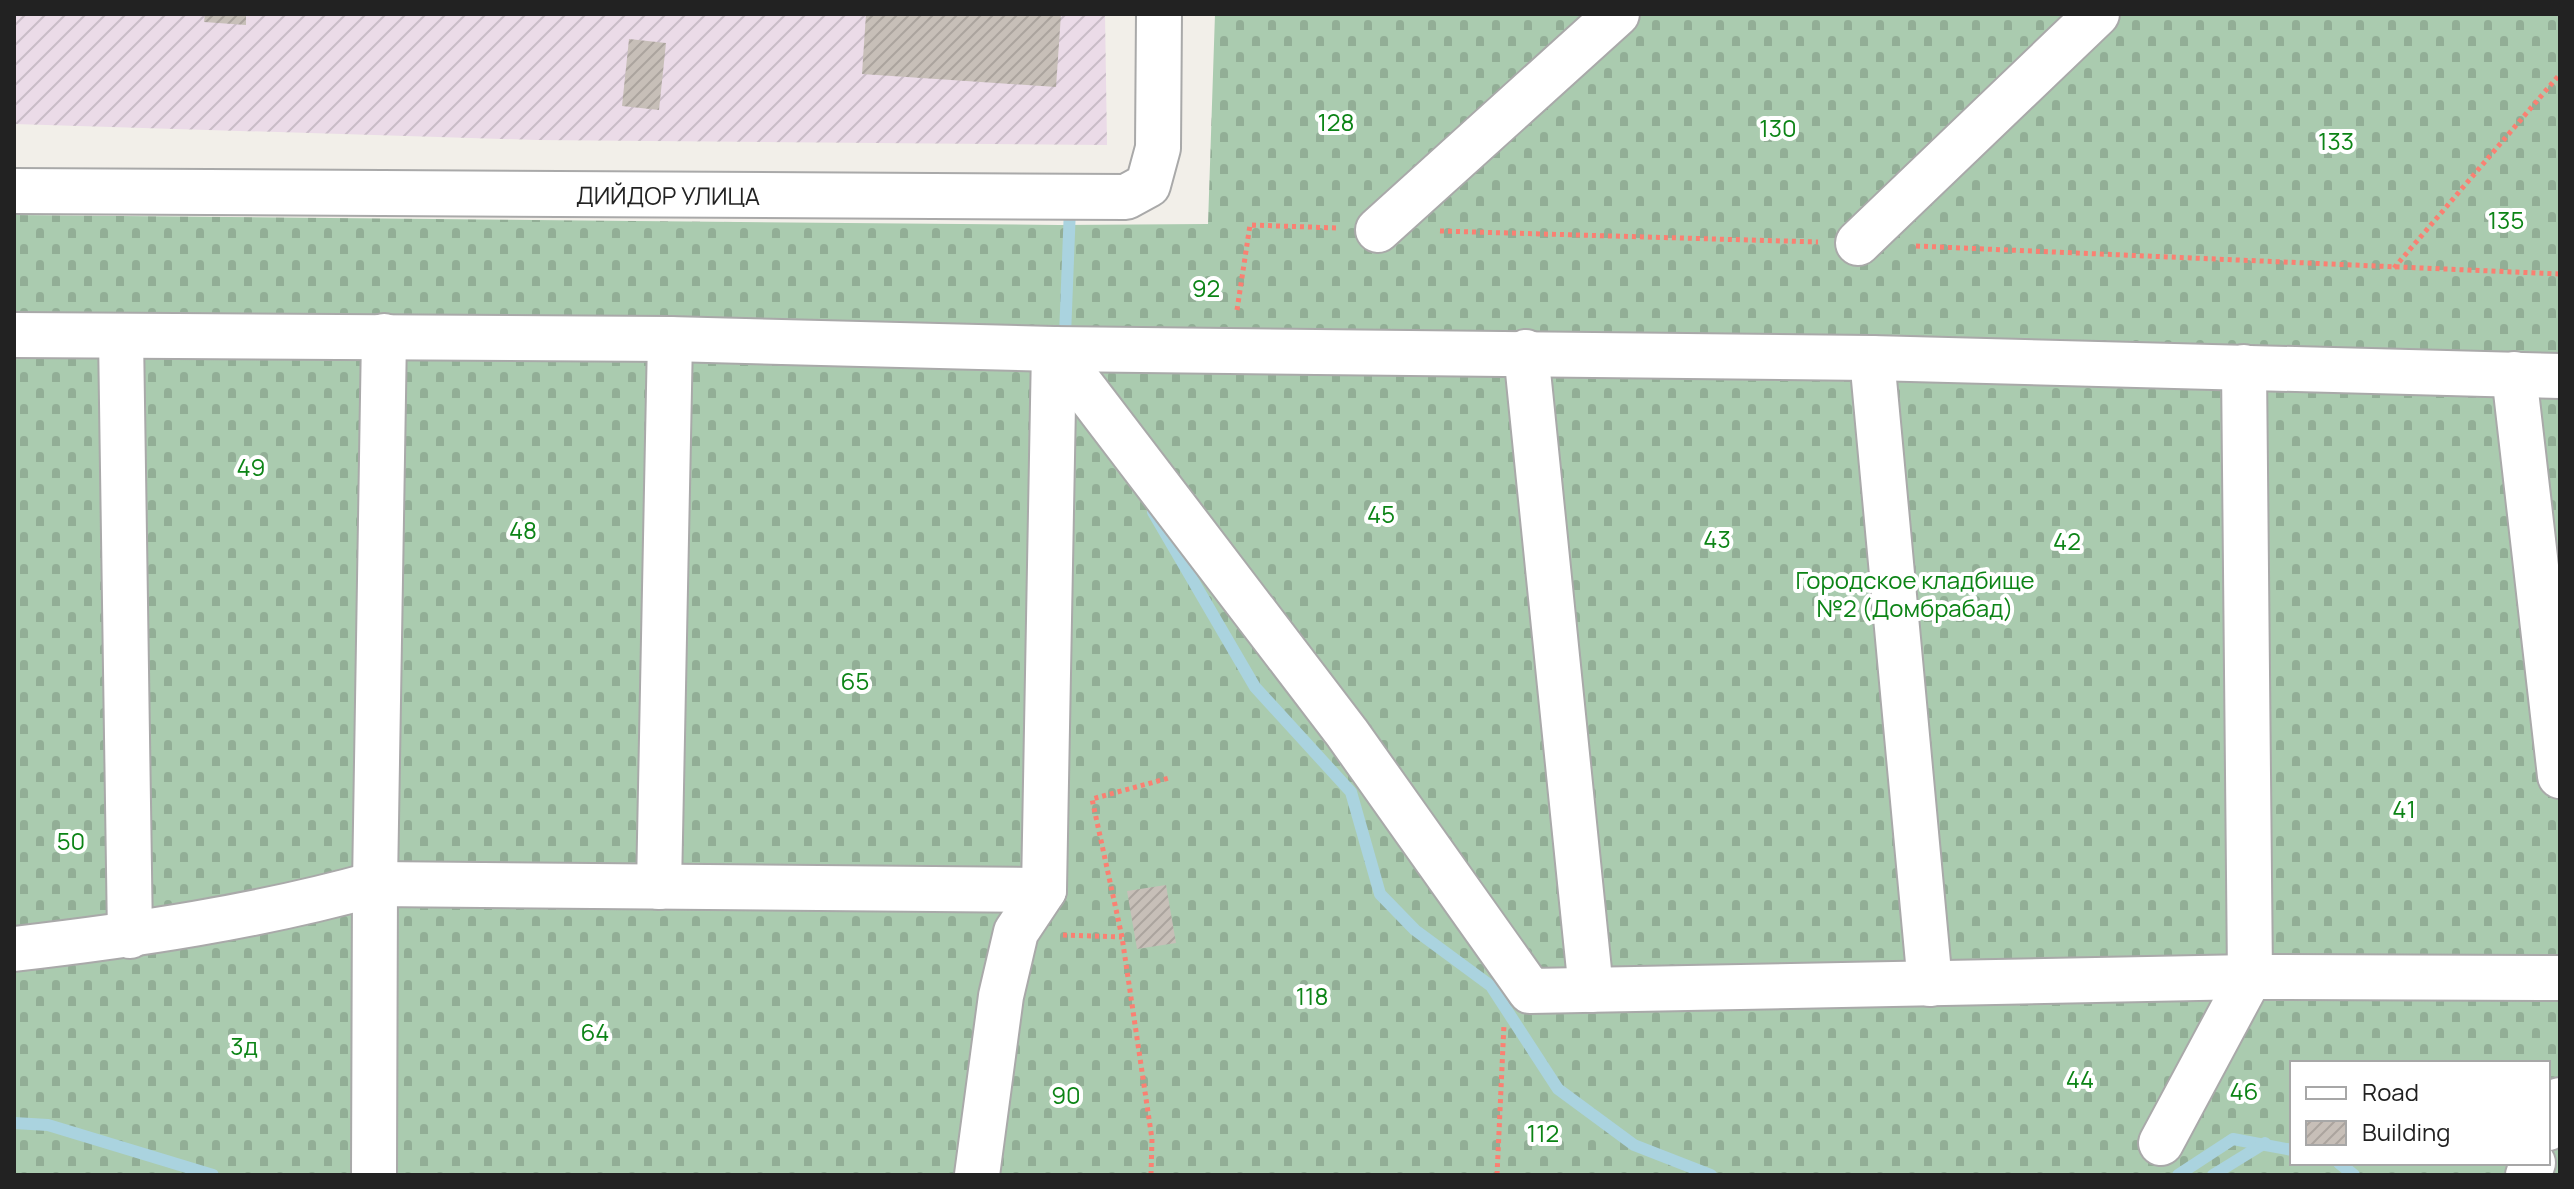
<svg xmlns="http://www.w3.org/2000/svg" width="2574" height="1189" font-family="Manrope,sans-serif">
	<defs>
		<pattern id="industrial-furrows" width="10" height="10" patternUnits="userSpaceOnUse" patternTransform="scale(2)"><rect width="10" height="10" fill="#ebdbe8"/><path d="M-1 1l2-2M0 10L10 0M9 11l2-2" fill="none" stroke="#c9bcc7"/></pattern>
		<pattern id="cemetery-stones" width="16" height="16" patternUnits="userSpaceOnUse" patternTransform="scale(2)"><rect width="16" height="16" fill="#aacbaf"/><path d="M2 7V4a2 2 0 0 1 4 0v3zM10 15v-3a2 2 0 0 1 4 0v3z" fill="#92ae96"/></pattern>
		<pattern id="building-hatch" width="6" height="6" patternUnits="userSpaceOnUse" patternTransform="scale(2)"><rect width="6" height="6" fill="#c7bfb8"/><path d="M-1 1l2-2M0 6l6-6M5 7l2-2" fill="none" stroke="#aba49e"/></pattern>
	</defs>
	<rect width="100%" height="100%" fill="#f2efe9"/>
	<!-- industrial -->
	<polygon fill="url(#industrial-furrows)" points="14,14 1105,14 1107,145 537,140 14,124"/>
	<!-- cemetery -->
	<path fill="url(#cemetery-stones)" fill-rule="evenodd" d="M1215 14H2560V1175H14V215L1059 225 1208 224ZM2292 1063H2548V1163H2292Z"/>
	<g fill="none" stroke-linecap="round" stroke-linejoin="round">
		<!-- stream -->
		<g stroke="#aad3df" stroke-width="12">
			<polyline points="1065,336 1070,208"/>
			<polyline points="1153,512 1255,687 1351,792 1380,894 1415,930 1491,986 1558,1089 1634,1145 1711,1175"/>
			<polyline points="14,1123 48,1125 213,1175"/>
			<polyline points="2339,1163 2354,1175"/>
			<polyline points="2178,1175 2233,1139 2292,1150"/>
			<polyline points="2213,1175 2265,1143"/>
		</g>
	</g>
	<!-- building -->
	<g fill="url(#building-hatch)">
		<polygon points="205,14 246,14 246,25 204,22"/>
		<polygon points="866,14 1061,14 1056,87 862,74"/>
		<polygon points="629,39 666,43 659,110 622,106"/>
		<polygon points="1166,885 1176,943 1137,949 1127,891"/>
	</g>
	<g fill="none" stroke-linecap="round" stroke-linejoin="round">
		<!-- minor casing -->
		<g stroke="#a9a9a9" stroke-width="48">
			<g id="minor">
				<path id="s1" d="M14 191 1126 197 1148 185 1158 148 1159 14"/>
				<polyline points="1378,230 1617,14"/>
				<polyline points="1858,243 2097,14"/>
				<polyline points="14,335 670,339 1054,349 1872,358 2560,376"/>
				<polyline points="121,336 130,936"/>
				<polyline points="1054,349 1347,733 1530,991 2250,977 2560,978"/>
				<polyline points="1526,352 1591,990"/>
				<polyline points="1872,358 1930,984"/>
				<polyline points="2514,374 2560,776"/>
				<polyline points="659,887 670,339"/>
				<path d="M14 949C135 935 257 917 375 884L1044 890"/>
				<polyline points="2548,1128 2560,1100"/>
				<polyline points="2161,1143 2250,977 2244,367"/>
				<polyline points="374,1175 375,884 384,336"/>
				<polyline points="977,1175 1001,996 1016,932 1044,890 1054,349"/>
				<polyline points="2528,1175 2533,1163"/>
			</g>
		</g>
		<!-- path -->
		<g stroke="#fa8072" stroke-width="5" stroke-dasharray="4 4" stroke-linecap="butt">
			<polyline points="1440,231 1818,242"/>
			<polyline points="1916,246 2560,274"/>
			<polyline points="2394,268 2560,74"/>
			<polyline points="1237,310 1250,225 1338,228"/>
			<polyline points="1063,935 1122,937"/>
			<polyline points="1151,1175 1152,1139 1122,937 1092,799 1169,778"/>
			<polyline points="1497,1175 1504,1024"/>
		</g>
		<!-- minor -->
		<use href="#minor" stroke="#fff" stroke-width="44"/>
	</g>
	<g text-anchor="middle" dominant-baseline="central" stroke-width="8" stroke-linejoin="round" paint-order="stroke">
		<!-- park labels -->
		<g font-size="24" fill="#0c8416" stroke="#fff">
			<text x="1336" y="121">128</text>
			<text x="1778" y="127">130</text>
			<text x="2336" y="140">133</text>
			<text x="2506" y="219">135</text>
			<text x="1206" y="287">92</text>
			<text x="251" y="466">49</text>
			<text x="1381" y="513">45</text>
			<text x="523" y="529">48</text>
			<text x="1717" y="538">43</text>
			<text x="2067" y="540">42</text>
			<text x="1915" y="579">Городское кладбище<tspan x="1915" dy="28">№2 (Домбрабад)</tspan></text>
			<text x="855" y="680">65</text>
			<text x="2404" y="808">41</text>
			<text x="71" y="840">50</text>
			<text x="1312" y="995">118</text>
			<text x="595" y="1031">64</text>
			<text x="244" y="1045">3д</text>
			<text x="2080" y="1078">44</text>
			<text x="2244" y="1090">46</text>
			<text x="1066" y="1094">90</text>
			<text x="1543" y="1132">112</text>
		</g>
		<!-- street labels -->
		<g font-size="24" fill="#222" stroke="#fff">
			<text stroke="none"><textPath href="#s1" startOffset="654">ДИЙДОР УЛИЦА</textPath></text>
		</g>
	</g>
	<!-- border -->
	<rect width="2574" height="1189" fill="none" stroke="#222222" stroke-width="32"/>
	<!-- legend -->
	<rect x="2290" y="1061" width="260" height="104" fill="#ffffff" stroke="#a7a7a7" stroke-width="2"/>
	<rect x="2306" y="1087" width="40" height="12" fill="#ffffff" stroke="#a7a7a7" stroke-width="2"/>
	<text x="2362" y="1101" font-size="24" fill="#222222">Road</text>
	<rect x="2306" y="1121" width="40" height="24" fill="url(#building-hatch)" stroke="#a7a7a7" stroke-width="2"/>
	<text x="2362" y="1141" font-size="24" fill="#222222">Building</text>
</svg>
